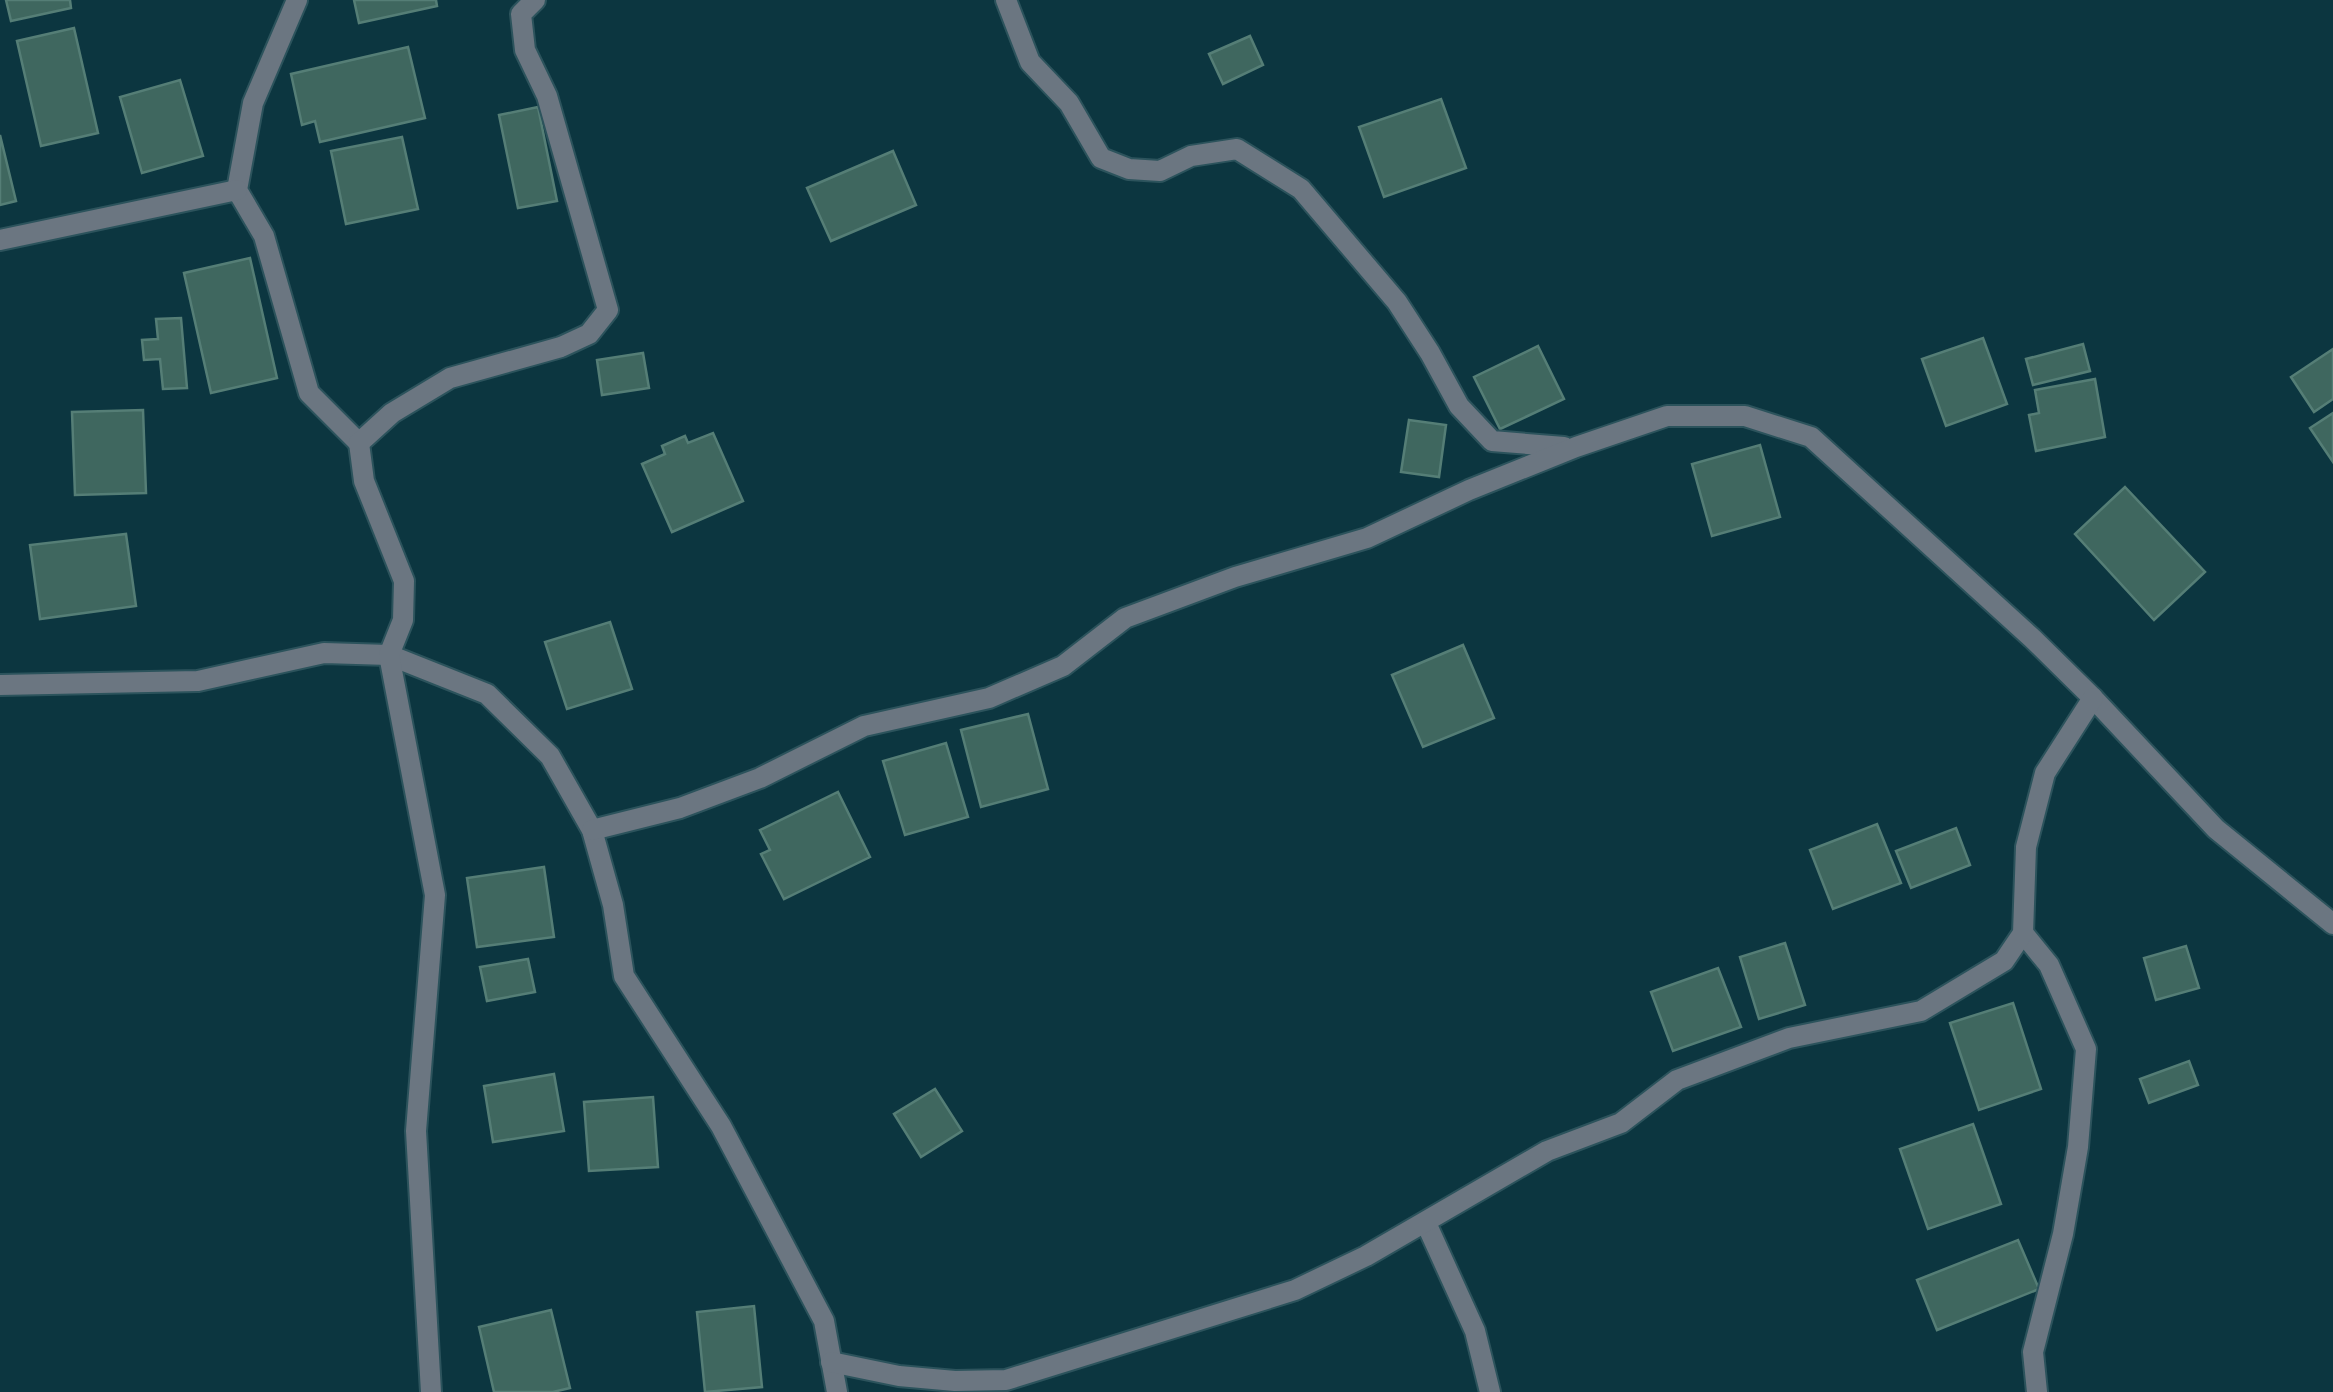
<svg xmlns="http://www.w3.org/2000/svg" width="2333" height="1392" font-family="'Alegreya Sans',sans-serif">
	<rect width="100%" height="100%" fill="#0c3640"/>
	<!-- building -->
	<g fill="#3f675f" stroke="#557e76" stroke-width="2.5">
		<polygon points="6,0 70,0 71,8 11,21"/>
		<polygon points="354,0 436,0 437,6 359,23"/>
		<polygon points="74,28 98,133 41,146 17,41"/>
		<polygon points="1250,36 1263,65 1223,84 1209,54"/>
		<polygon points="408,47 425,118 320,142 315,121 302,125 291,74"/>
		<polygon points="180,80 203,156 142,173 120,97"/>
		<polygon points="1441,99 1466,168 1384,197 1359,127"/>
		<polygon points="538,107 557,201 518,208 499,115"/>
		<polygon points="0,135 16,201 0,205"/>
		<polygon points="402,137 418,209 346,224 331,151"/>
		<polygon points="893,151 916,205 831,241 807,188"/>
		<polygon points="250,258 277,378 211,393 184,273"/>
		<polygon points="181,318 187,388 163,389 160,359 144,360 142,340 158,339 156,319"/>
		<polygon points="1983,338 2007,404 1946,426 1922,359"/>
		<polygon points="2083,344 2090,371 2033,385 2026,359"/>
		<polygon points="1538,346 1564,399 1500,429 1474,377"/>
		<polygon points="2333,349 2333,399 2314,412 2291,377"/>
		<polygon points="643,353 649,388 602,395 597,360"/>
		<polygon points="2095,379 2105,437 2036,451 2029,415 2039,413 2035,390"/>
		<polygon points="143,410 146,493 75,495 72,412"/>
		<polygon points="2333,413 2333,462 2310,428"/>
		<polygon points="1409,420 1446,425 1439,477 1401,472"/>
		<polygon points="713,433 743,501 672,532 642,464 665,454 662,446 685,436 688,443"/>
		<polygon points="1760,445 1780,517 1712,536 1692,464"/>
		<polygon points="2125,487 2205,572 2154,620 2075,534"/>
		<polygon points="126,534 136,606 40,619 30,545"/>
		<polygon points="610,622 632,689 567,709 545,642"/>
		<polygon points="1463,645 1494,718 1423,747 1392,675"/>
		<polygon points="1028,714 1048,789 981,807 961,730"/>
		<polygon points="946,743 968,817 905,835 883,761"/>
		<polygon points="838,792 870,857 784,899 761,854 770,850 760,830"/>
		<polygon points="1877,824 1901,883 1833,909 1810,850"/>
		<polygon points="1956,828 1970,865 1911,888 1896,851"/>
		<polygon points="544,867 554,937 477,947 467,878"/>
		<polygon points="1785,943 1805,1005 1759,1019 1740,957"/>
		<polygon points="2186,946 2199,988 2156,1000 2144,958"/>
		<polygon points="528,959 535,992 487,1001 480,967"/>
		<polygon points="1718,968 1741,1027 1673,1051 1651,992"/>
		<polygon points="2013,1003 2041,1089 1979,1110 1950,1023"/>
		<polygon points="2189,1061 2198,1085 2149,1103 2140,1079"/>
		<polygon points="554,1074 564,1131 493,1142 484,1086"/>
		<polygon points="935,1089 962,1131 921,1157 894,1114"/>
		<polygon points="653,1097 658,1167 589,1171 584,1102"/>
		<polygon points="1973,1124 2001,1204 1928,1229 1900,1149"/>
		<polygon points="2018,1240 2039,1289 1937,1330 1917,1280"/>
		<polygon points="754,1306 762,1387 705,1392 697,1312"/>
		<polygon points="551,1310 570,1388 553,1392 494,1392 479,1327"/>
	</g>
	<g fill="none" stroke-linecap="round" stroke-linejoin="round">
		<!-- street casing -->
		<g stroke="#2c535c" stroke-width="24">
			<g id="street">
				<polyline points="297,0 253,103 237,190 264,236 309,393 359,443"/>
				<polyline points="1006,0 1030,62 1069,103 1101,158 1129,169 1160,171 1191,156 1237,149 1301,189 1397,302 1430,353 1459,406 1492,441 1564,447"/>
				<polyline points="0,240 237,190"/>
				<polyline points="0,685 198,681 324,653 389,655 487,694 550,756 592,830 613,905 624,976 721,1126 824,1321 837,1392"/>
				<polyline points="592,830 680,808 760,778 864,726 989,698 1063,666 1125,618 1235,577 1367,538 1469,490 1576,447 1667,416 1745,416 1811,437 2032,638 2093,698 2216,829 2333,924"/>
				<polyline points="2023,933 2049,965 2086,1049 2078,1147 2063,1234 2033,1352 2037,1392"/>
				<polyline points="1426,1223 1475,1331 1490,1392"/>
				<polyline points="831,1362 899,1376 955,1381 1006,1380 1295,1290 1366,1256 1547,1151 1621,1123 1677,1080 1789,1038 1921,1011 2004,961 2023,933 2026,847 2045,773 2093,698"/>
				<polyline points="431,1392 416,1131 435,895 389,655 403,620 404,581 364,481 359,443 392,413 450,378 561,347 589,334 608,310 547,96 525,50 521,14 535,0"/>
			</g>
		</g>
		<!-- street -->
		<use href="#street" stroke="#6b7681" stroke-width="20"/>
	</g>
</svg>
